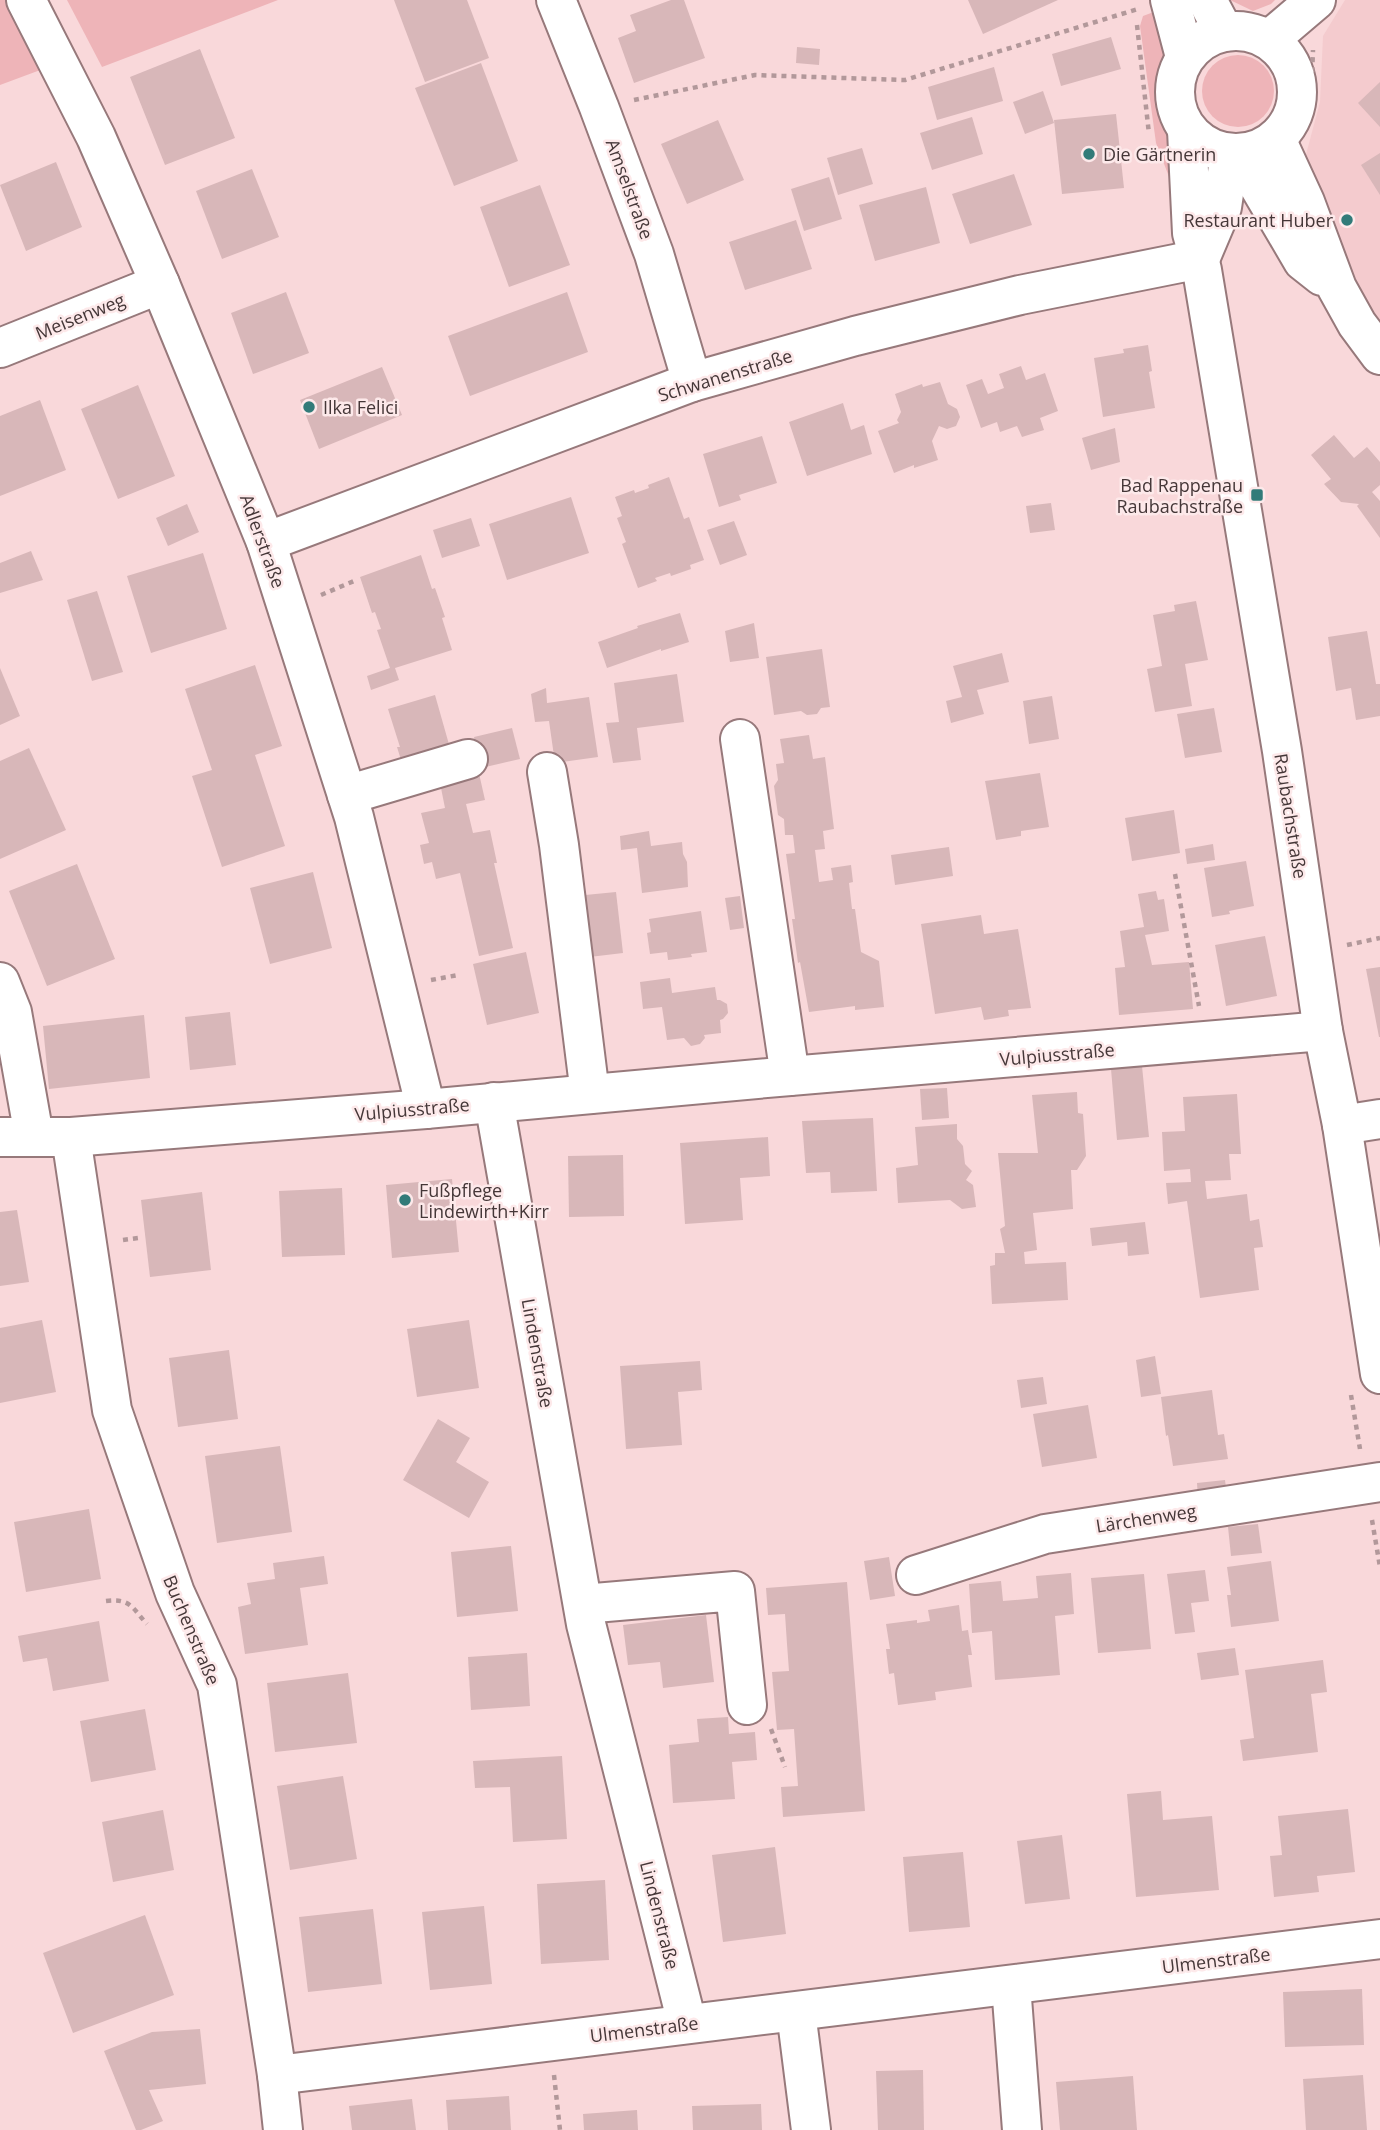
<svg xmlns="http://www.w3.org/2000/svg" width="1380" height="2130" font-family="'Open Sans',sans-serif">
	<rect width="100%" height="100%" fill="#f9d8da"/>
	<!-- built -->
	<polygon fill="#f4cbce" points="1345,0 1380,0 1380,325 1363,301 1304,162 1320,102 1323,36"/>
	<!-- green -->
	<g fill="#eeb4b8">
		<polygon points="0,0 9,0 43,69 0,85"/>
		<polygon points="67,0 278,0 102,67"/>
		<polygon points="1230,0 1275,0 1271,4 1253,11"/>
		<polygon points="1159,10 1167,58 1161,76 1161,104 1169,128 1171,182 1156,143 1140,26 1143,16"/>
		<circle cx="1238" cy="91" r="36"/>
	</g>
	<!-- building -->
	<g fill="#d8b7b9">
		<polygon points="394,0 467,0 489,58 425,82"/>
		<polygon points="671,0 684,0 705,58 634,83 618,38 636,31 630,15"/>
		<polygon points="968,0 1058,0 983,34"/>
		<polygon points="1111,37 1121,69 1061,86 1052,54"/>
		<polygon points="797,47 820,49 819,65 796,63"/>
		<polygon points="200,49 235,138 165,165 130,77"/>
		<polygon points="481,63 518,161 454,186 415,88"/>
		<polygon points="994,67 1003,101 937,120 928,87"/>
		<polygon points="1380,82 1380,127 1358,103"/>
		<polygon points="1043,91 1054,123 1025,134 1013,102"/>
		<polygon points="1116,114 1124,188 1062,194 1054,120"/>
		<polygon points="972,117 983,154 932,170 920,133"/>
		<polygon points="718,120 744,180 687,204 661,144"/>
		<polygon points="862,148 873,184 838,195 827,158"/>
		<polygon points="1380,153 1380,195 1361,165"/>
		<polygon points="56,162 82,227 26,251 0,185"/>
		<polygon points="252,169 279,237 222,259 196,191"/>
		<polygon points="1014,174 1032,225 970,244 952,194"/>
		<polygon points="829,177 842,219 804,231 791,189"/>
		<polygon points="540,185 570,265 509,287 480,207"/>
		<polygon points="926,187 940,243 875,261 859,205"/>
		<polygon points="796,220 812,269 745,290 729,242"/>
		<polygon points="286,292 309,353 253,374 231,313"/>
		<polygon points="567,292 588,352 470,396 448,336"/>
		<polygon points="1148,345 1152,371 1149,372 1155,408 1103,417 1094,358 1124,353 1123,349"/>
		<polygon points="1021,366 1026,380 1045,373 1058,411 1040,418 1044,430 1022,437 1017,426 1000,432 997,422 981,428 966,385 982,379 988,394 1004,388 999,374"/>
		<polygon points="382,367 402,415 319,449 300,400"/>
		<polygon points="940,382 948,404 957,409 960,417 956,426 947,429 939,426 932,441 938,460 914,468 914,465 894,473 878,431 899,423 897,420 901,412 895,394 922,384 923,387"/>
		<polygon points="138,385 175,476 118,499 81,409"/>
		<polygon points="40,400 66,470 0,496 0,416"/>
		<polygon points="843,403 851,430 864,425 872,454 807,476 789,422"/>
		<polygon points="1115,428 1120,462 1091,470 1082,438"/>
		<polygon points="1334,435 1354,458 1367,447 1380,462 1380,485 1372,492 1380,501 1380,538 1357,506 1359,504 1341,502 1324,484 1331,479 1311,455"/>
		<polygon points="762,436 777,483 739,495 741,500 719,507 703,454"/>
		<polygon points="669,477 684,519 689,517 704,560 690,565 691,569 671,576 670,573 655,578 657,581 638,588 622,544 626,542 617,518 622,516 615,497 634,490 635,493 649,488 648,485"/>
		<polygon points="571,497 589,553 507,580 489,524"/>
		<polygon points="1051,503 1055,530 1030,533 1026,506"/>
		<polygon points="187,504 199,532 168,546 156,518"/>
		<polygon points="471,518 480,546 442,558 433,530"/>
		<polygon points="734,521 747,555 720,565 707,530"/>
		<polygon points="31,551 43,580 0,593 0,563"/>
		<polygon points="203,553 227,629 151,653 127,576"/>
		<polygon points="421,555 432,589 435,588 445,617 442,618 452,650 395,668 399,680 371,690 367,676 390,668 377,630 381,629 375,612 372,613 360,577"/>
		<polygon points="97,591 123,672 92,681 67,600"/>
		<polygon points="1196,601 1208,660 1185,664 1192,706 1155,712 1147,669 1162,666 1153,615 1175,611 1174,605"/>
		<polygon points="680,613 689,642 661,651 661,649 607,668 598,642 638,628 637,626"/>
		<polygon points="754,623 759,658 730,662 725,631"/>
		<polygon points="1367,631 1376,684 1380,684 1380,716 1356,720 1351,688 1336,691 1328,637"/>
		<polygon points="822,649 830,707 821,708 817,714 807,715 801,711 774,715 766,657"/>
		<polygon points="1002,653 1009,682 977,690 984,714 951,723 946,701 962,697 953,666"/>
		<polygon points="255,665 282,746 255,755 285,846 222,867 192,776 212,770 185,689"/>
		<polygon points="0,668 20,716 0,725"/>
		<polygon points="677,674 684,722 637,728 641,760 613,763 606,723 619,722 614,683"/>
		<polygon points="546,688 547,703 589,697 598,757 555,763 549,721 535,722 531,694"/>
		<polygon points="435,695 452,755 401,760 397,747 400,747 388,709"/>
		<polygon points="1052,696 1059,739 1029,744 1023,701"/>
		<polygon points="1214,708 1222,752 1185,758 1177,714"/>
		<polygon points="512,728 520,759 481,768 474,737"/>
		<polygon points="809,735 813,759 825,757 834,829 823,831 825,849 815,850 819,882 833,880 831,868 851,865 853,882 849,883 852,909 855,909 861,952 879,961 884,1007 855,1010 855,1006 809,1012 800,962 798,963 792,919 795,919 786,854 795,853 793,835 785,835 784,819 778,815 774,786 778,780 776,764 784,763 780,739"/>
		<polygon points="29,748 66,830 0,859 0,761"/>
		<polygon points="478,769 485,800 466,804 473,833 490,830 497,863 494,863 513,948 479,956 460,873 436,879 432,862 424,864 420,845 429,843 421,813 445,808 439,778"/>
		<polygon points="1040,773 1049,827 1021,831 1021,836 996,840 985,781"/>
		<polygon points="1174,810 1180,853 1132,861 1125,818"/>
		<polygon points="649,831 651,846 682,842 683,854 687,862 688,887 642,893 637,848 621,850 620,836"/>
		<polygon points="1213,844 1215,860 1187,864 1185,849"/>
		<polygon points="949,847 953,876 895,885 891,855"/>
		<polygon points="1246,861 1254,906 1229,911 1230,914 1212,917 1204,868"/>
		<polygon points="77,864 115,959 47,986 9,891"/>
		<polygon points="313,872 332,948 270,964 250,888"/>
		<polygon points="1156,891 1158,900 1164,899 1169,931 1145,935 1152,965 1189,962 1193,1009 1119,1015 1115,968 1125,967 1120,931 1144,927 1138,894"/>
		<polygon points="616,892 623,953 581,958 575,896"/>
		<polygon points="740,896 744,928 730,930 725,898"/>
		<polygon points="701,911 707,952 691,954 692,957 668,960 667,952 650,954 647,933 651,932 649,919"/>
		<polygon points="981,915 984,934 1018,929 1031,1008 1008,1010 1009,1016 984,1020 981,1007 935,1014 921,924"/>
		<polygon points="1265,936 1277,996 1226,1006 1215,945"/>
		<polygon points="526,952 539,1013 487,1025 473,964"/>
		<polygon points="1380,967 1380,1037 1379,1037 1366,969"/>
		<polygon points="670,978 672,993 715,987 717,1000 720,1000 727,1004 728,1013 723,1019 720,1020 721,1033 704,1035 705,1038 700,1044 691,1046 684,1038 667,1040 662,1007 643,1009 640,982"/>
		<polygon points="230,1012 236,1065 190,1070 185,1017"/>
		<polygon points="144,1015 150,1078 49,1089 43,1026"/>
		<polygon points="1142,1066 1149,1137 1117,1140 1111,1069"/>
		<polygon points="947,1088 949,1118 922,1120 920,1089"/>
		<polygon points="1077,1092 1078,1113 1083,1114 1086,1156 1077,1170 1071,1170 1073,1209 1033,1213 1037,1250 1024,1252 1025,1264 1066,1262 1068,1300 992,1304 990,1266 995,1265 995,1253 1005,1253 1000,1229 1005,1226 998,1153 1038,1153 1032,1095"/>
		<polygon points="1237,1094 1241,1154 1229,1154 1231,1180 1205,1181 1207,1199 1247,1194 1250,1221 1259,1219 1263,1247 1254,1248 1259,1290 1200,1298 1187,1201 1168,1204 1166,1183 1191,1182 1190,1169 1164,1171 1162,1132 1185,1131 1183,1097"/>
		<polygon points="873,1118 877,1191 831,1193 830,1172 806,1173 802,1121"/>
		<polygon points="957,1124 957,1139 963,1146 965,1164 972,1171 966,1180 973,1185 976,1207 962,1209 950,1200 898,1203 896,1168 918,1165 915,1127"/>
		<polygon points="768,1137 770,1176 740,1178 743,1220 685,1224 680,1143"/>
		<polygon points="623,1155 624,1216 569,1217 568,1156"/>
		<polygon points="452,1179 459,1252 392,1258 386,1185"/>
		<polygon points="342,1188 345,1255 282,1257 279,1191"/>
		<polygon points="202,1192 211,1270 150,1277 141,1200"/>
		<polygon points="17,1210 29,1282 0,1286 0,1212"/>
		<polygon points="1145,1222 1149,1254 1128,1256 1127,1242 1092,1246 1090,1228"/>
		<polygon points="42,1320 56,1392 0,1403 0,1328"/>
		<polygon points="469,1320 479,1388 417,1397 407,1329"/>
		<polygon points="229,1350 238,1419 178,1427 169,1358"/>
		<polygon points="1155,1356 1161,1394 1141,1397 1136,1360"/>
		<polygon points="700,1361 702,1390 678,1392 682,1445 626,1449 620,1366"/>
		<polygon points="1043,1377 1047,1404 1021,1408 1017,1380"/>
		<polygon points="1212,1390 1218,1435 1224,1434 1228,1459 1173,1466 1168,1435 1166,1436 1161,1397"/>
		<polygon points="1088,1405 1097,1458 1042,1467 1033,1414"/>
		<polygon points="438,1419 470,1438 456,1462 489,1482 469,1518 403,1480"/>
		<polygon points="280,1446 292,1532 217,1543 205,1456"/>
		<polygon points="1225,1480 1227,1495 1198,1498 1197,1483"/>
		<polygon points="89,1509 101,1579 26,1592 14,1522"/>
		<polygon points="1258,1524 1262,1553 1231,1556 1228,1527"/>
		<polygon points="511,1546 518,1611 457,1617 451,1552"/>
		<polygon points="324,1556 328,1584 300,1588 308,1645 245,1654 238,1607 251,1604 247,1583 275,1579 273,1563"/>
		<polygon points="889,1557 895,1596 870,1600 864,1561"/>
		<polygon points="1271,1561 1279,1621 1231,1627 1227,1595 1231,1595 1227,1567"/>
		<polygon points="1205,1570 1209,1601 1191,1603 1195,1632 1175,1634 1167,1574"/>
		<polygon points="1071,1573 1074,1614 1055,1616 1060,1675 995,1680 992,1631 972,1633 969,1584 1001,1581 1003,1601 1038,1598 1036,1576"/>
		<polygon points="1144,1574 1151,1649 1098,1653 1091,1578"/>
		<polygon points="847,1582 865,1811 783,1817 781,1787 798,1786 796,1758 794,1729 777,1730 772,1672 789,1671 787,1644 785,1614 768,1615 766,1588"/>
		<polygon points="959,1605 962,1631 968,1630 972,1655 968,1655 972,1687 935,1692 936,1700 898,1705 894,1673 889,1674 886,1649 890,1649 886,1624 917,1620 917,1623 930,1621 928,1610"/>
		<polygon points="706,1615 714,1682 663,1688 660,1662 628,1665 623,1625"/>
		<polygon points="99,1621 109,1681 53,1691 47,1658 23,1662 18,1636"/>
		<polygon points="1235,1648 1239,1675 1201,1680 1197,1653"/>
		<polygon points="527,1653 530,1706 471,1710 468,1657"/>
		<polygon points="1323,1660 1327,1692 1311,1694 1318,1752 1243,1761 1240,1740 1254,1738 1245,1670"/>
		<polygon points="348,1673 357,1743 275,1752 267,1683"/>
		<polygon points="145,1709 156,1770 91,1782 80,1721"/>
		<polygon points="728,1717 729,1734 755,1732 757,1760 732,1762 735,1799 673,1803 669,1745 699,1742 697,1719"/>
		<polygon points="562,1756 567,1839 513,1842 510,1787 475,1788 473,1761"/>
		<polygon points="343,1776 357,1859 290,1870 277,1786"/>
		<polygon points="1161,1791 1163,1820 1212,1816 1219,1890 1136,1897 1127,1794"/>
		<polygon points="1348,1809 1355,1872 1317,1876 1319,1892 1274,1897 1270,1856 1282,1855 1278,1816"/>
		<polygon points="163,1810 174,1870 113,1882 102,1822"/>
		<polygon points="1062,1835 1070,1899 1025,1904 1017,1841"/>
		<polygon points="775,1847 786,1934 723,1942 712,1855"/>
		<polygon points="963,1852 970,1927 909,1932 903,1857"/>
		<polygon points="605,1880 609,1960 541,1964 537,1884"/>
		<polygon points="484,1906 492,1984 430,1990 422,1912"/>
		<polygon points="373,1909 382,1984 308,1992 299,1917"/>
		<polygon points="145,1915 174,1995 73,2033 43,1953"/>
		<polygon points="1362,1989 1364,2045 1285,2047 1283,1992"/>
		<polygon points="200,2029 206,2084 149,2090 163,2121 141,2130 136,2130 104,2051 152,2032"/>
		<polygon points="923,2070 924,2130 878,2130 876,2071"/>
		<polygon points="1363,2075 1367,2130 1306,2130 1303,2079"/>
		<polygon points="1133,2076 1137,2130 1060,2130 1056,2082"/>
		<polygon points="509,2096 511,2130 448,2130 446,2100"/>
		<polygon points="412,2099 416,2130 352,2130 349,2106"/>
		<polygon points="761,2104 762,2130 693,2130 692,2106"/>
		<polygon points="637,2110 638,2130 584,2130 583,2114"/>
	</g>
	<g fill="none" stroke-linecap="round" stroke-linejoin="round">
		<!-- minor casing -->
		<g stroke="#97797b" stroke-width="42">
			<g id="minor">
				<polyline points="26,0 96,137 160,284 266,542 354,817 426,1109"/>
				<polyline points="556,0 599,107 654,254 692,382"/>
				<polyline points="1170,0 1185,57"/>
				<polyline points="1207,0 1224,32"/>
				<circle cx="1236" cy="92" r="61"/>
				<polyline points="1269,40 1316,0"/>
				<polyline points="1187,130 1192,233 1202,270 1282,751 1323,1031 1342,1125 1380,1374"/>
				<polyline points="1276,139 1305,202 1337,288 1357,324 1380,355"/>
				<polyline points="1236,154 1253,176 1303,261 1322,276"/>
				<polyline points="1200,259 1222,207 1230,153"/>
				<polyline points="0,348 160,284"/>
				<polyline points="266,542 692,382 855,336 1020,295 1200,259"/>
				<polyline points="740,739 790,1076"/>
				<polyline points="547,772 559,845 590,1094"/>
				<polyline points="347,795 468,759"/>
				<polyline points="0,982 12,1012 34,1136"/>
				<polyline points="494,1102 586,1624 687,2023"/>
				<polyline points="1342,1125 1380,1119"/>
				<polyline points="0,1137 71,1137 426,1109 790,1076 1323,1031"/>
				<polyline points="71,1137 112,1410 175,1593 217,1685 277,2075 283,2130"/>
				<polyline points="916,1575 1045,1534 1380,1482"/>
				<polyline points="583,1604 735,1591 747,1705"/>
				<polyline points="1011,1985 1022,2130"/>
				<polyline points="796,2012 811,2130"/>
				<path d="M277 2075C644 2028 1012 1985 1380 1939"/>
			</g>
		</g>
		<!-- path -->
		<g stroke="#b2989a" stroke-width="4.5" stroke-dasharray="5 5" stroke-linecap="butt">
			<polyline points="1137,25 1149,134"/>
			<polyline points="634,100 755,75 905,80 1138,9"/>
			<polyline points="1305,121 1311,104 1313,50"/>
			<polyline points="321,595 354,581"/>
			<polyline points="1175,874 1199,1006"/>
			<polyline points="1347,945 1380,938"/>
			<polyline points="431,980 458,975"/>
			<polyline points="123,1240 138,1238"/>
			<polyline points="1351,1395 1360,1449"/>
			<polyline points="1372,1520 1380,1567"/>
			<path d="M106 1601C131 1598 132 1608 147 1624"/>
			<polyline points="771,1729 785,1767"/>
			<polyline points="554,2075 560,2130"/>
		</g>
		<!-- minor -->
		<use href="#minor" stroke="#fff" stroke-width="38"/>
	</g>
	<!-- markers -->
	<g fill="#327b79" stroke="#fde9ea" stroke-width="2.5">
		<circle cx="1089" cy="154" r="7"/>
		<circle cx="1347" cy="220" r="7"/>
		<circle cx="309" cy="407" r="7"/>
		<rect x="1250" y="488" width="14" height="14" rx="3.5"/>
		<circle cx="405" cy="1200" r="7"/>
	</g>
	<g text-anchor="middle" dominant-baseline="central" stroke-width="5" stroke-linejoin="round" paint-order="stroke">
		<!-- poi labels -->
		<g font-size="18" fill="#453738" stroke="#fde9ea" text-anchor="start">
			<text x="1103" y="154">Die Gärtnerin</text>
			<text x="1333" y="220" text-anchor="end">Restaurant Huber</text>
			<text x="323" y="407">Ilka Felici</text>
			<text x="1243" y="485" text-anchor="end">Bad Rappenau<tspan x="1243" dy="21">Raubachstraße</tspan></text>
			<text x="419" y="1190">Fußpflege<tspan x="419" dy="21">Lindewirth+Kirr</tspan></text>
		</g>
		<!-- street labels -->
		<g font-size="18" fill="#453738" stroke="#fde9ea">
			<text transform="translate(630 189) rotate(70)">Amselstraße</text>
			<text transform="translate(80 316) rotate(-22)">Meisenweg</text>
			<text transform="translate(725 375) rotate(-17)">Schwanenstraße</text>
			<text transform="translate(263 541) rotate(70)">Adlerstraße</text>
			<text transform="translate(1291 816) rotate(81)">Raubachstraße</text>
			<text transform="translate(1057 1054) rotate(-5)">Vulpiusstraße</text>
			<text transform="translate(412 1109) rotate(-5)">Vulpiusstraße</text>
			<text transform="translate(538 1353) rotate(80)">Lindenstraße</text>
			<text transform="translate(1146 1518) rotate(-9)">Lärchenweg</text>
			<text transform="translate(192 1630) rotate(67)">Buchenstraße</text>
			<text transform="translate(660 1915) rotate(76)">Lindenstraße</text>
			<text transform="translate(1216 1960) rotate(-7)">Ulmenstraße</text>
			<text transform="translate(644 2029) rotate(-7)">Ulmenstraße</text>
		</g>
	</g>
</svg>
